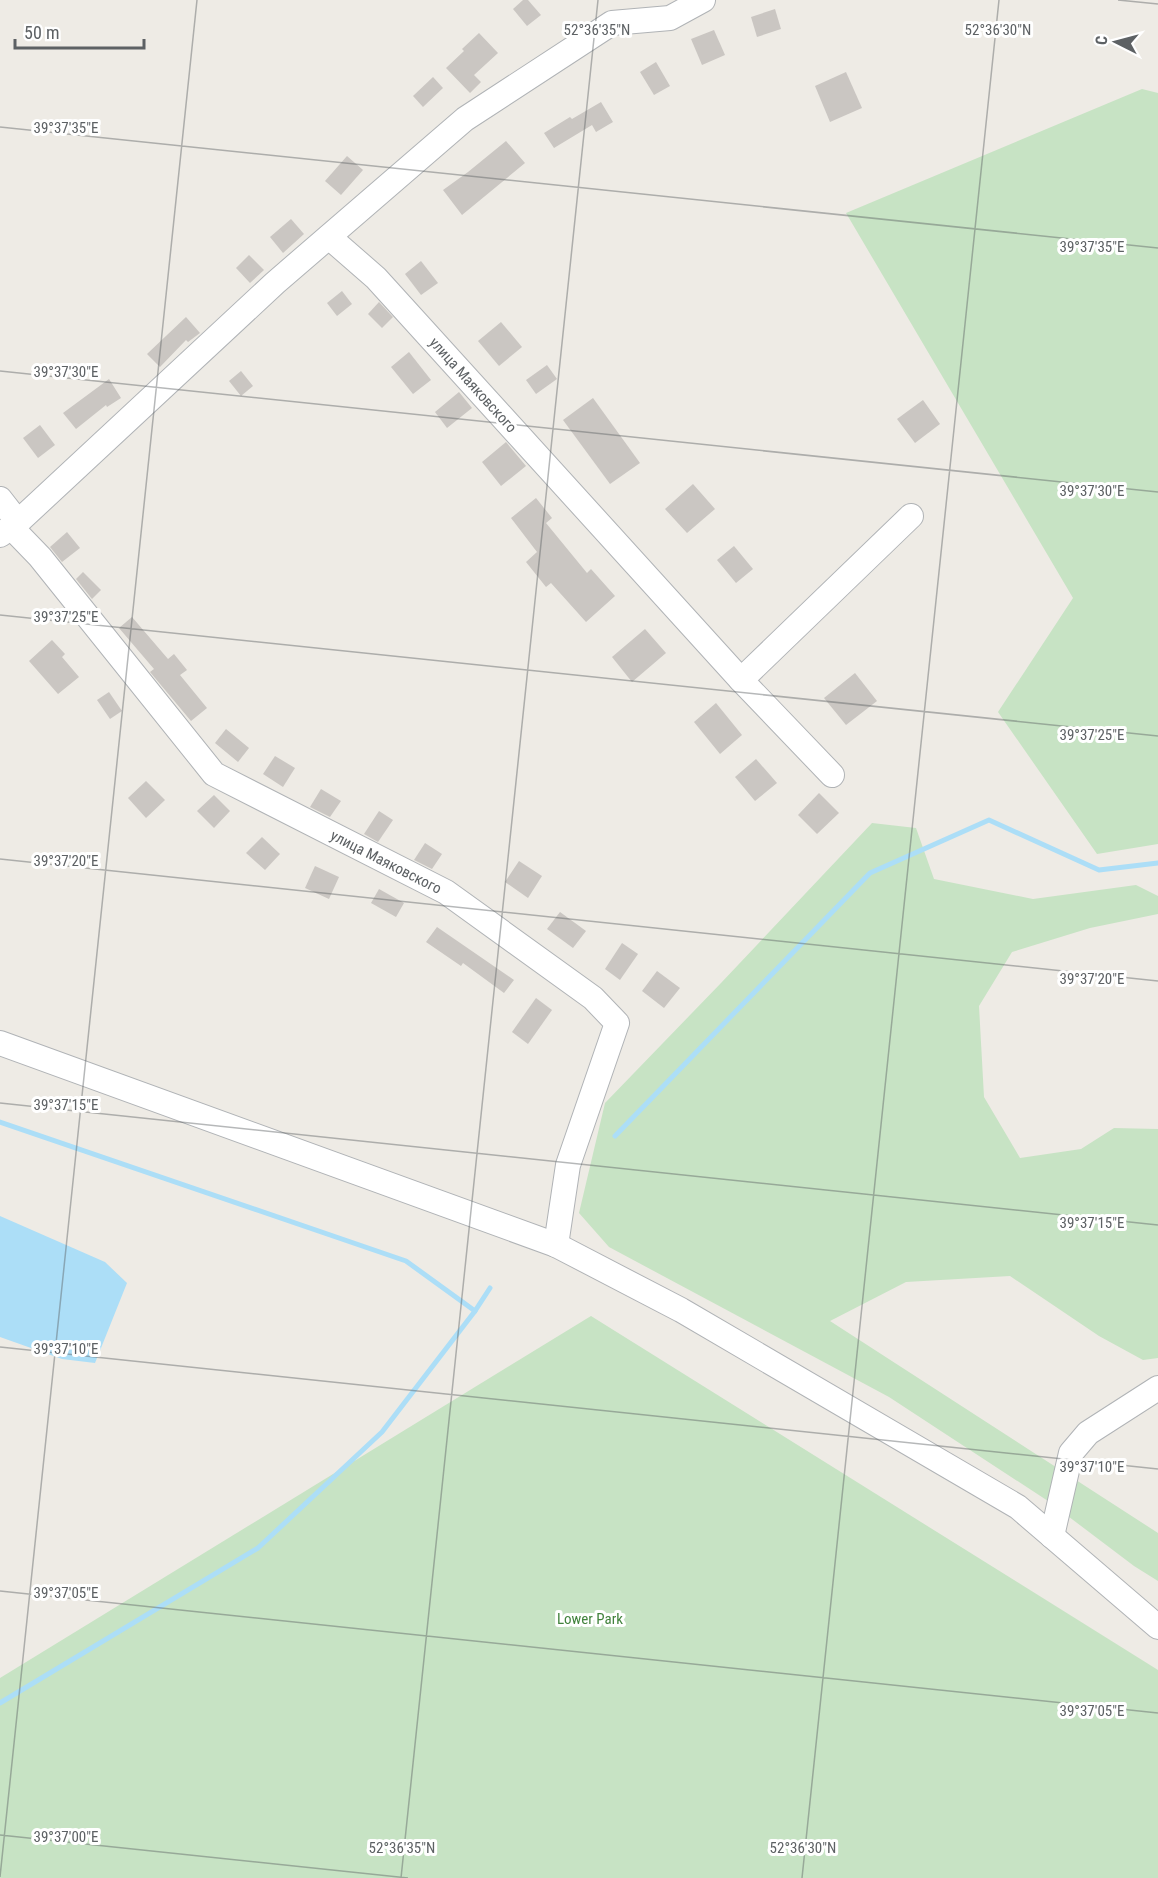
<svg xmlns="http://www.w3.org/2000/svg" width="1158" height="1878" font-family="'Roboto Condensed',sans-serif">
	<rect width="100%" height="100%" fill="#eeebe5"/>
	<!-- green -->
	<g fill="#c7e3c4">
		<polygon points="1142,89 1158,93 1158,844 1097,854 998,712 1073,598 846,213"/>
		<polygon points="872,823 916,828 934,879 1033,899 1136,885 1158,896 1158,914 1090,928 1012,952 979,1006 984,1097 1020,1158 1081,1149 1114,1128 1158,1129 1158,1358 1143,1360 1099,1336 1010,1276 906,1282 830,1321 1158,1533 1158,1581 1134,1566 1048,1501 889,1397 609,1247 579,1213 605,1103 721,983"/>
		<polygon points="591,1316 1158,1670 1158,1878 0,1878 0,1678"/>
	</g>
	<!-- water -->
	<polygon fill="#acdef7" points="0,1216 105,1262 127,1283 95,1363 62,1359 0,1337"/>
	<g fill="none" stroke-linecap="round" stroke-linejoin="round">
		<!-- stream -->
		<g stroke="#acdef7" stroke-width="5">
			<polyline points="0,1122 406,1261 475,1311"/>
			<polyline points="615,1136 870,873 989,820 1099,870 1158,863"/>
			<polyline points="0,1703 258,1548 382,1432 475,1311 490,1288"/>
		</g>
	</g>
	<!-- building -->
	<g fill="#cac6c2">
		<polygon points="523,0 528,0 541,15 527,26 513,9"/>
		<polygon points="775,9 781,29 757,37 751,17"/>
		<polygon points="714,30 725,55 702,65 691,39"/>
		<polygon points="479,33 498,53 474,75 481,82 470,93 446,68 464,51 462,49"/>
		<polygon points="656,62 670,86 654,95 640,72"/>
		<polygon points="846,72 862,108 830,122 815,86"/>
		<polygon points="433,77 443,88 423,107 413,96"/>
		<polygon points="601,102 613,122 596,132 592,125 554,148 544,133 570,117 572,119"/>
		<polygon points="506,141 525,163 462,215 443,190 468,172"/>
		<polygon points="347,156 363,170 341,195 325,181"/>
		<polygon points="291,219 304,234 283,253 270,237"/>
		<polygon points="249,255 264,270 250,283 236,268"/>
		<polygon points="421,261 438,283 421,295 405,274"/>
		<polygon points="342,291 352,304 337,316 327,303"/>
		<polygon points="379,302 393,317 382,328 368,314"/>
		<polygon points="186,317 200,333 188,342 186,340 160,367 147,354"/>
		<polygon points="501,322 522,347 499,366 478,341"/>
		<polygon points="409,352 431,380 413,394 391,367"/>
		<polygon points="547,365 557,379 536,394 526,380"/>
		<polygon points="241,371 253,386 241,396 229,381"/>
		<polygon points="109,379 121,398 107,407 106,405 76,429 63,413"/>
		<polygon points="459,392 472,408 447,428 435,412"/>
		<polygon points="593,398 640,463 610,484 563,420"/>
		<polygon points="923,400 940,424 915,443 897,419"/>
		<polygon points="40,425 55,445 38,458 23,438"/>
		<polygon points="506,442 526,466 501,486 482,462"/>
		<polygon points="693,484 715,509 687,533 665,509"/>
		<polygon points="536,498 552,518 546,523 587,573 591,569 615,596 586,622 551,583 546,587 526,562 537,552 511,518"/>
		<polygon points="67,532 80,548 62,562 50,547"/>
		<polygon points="734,546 753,569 736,583 717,560"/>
		<polygon points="83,572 101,590 92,599 76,579"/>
		<polygon points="132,617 168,659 174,654 187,670 180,675 207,708 191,721 150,672 154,669 119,628"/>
		<polygon points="645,629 666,653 632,682 612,657"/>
		<polygon points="52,640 65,654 62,657 79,677 58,694 29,661"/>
		<polygon points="855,673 877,701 846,725 824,698"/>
		<polygon points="109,692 122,711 110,719 97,700"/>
		<polygon points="716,703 742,735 720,754 694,722"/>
		<polygon points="226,729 249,748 238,762 215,743"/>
		<polygon points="275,756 295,768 283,787 263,774"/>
		<polygon points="756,759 777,783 755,801 735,777"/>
		<polygon points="146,781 165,800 146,818 128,798"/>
		<polygon points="321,789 341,801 330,817 310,807"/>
		<polygon points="819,793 839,813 817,834 798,815"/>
		<polygon points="214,795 230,811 214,828 197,811"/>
		<polygon points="379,811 393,820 378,842 364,834"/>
		<polygon points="262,837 280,854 265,870 246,853"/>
		<polygon points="425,843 442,854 432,869 414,860"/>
		<polygon points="519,861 542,876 528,898 505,882"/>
		<polygon points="315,866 339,877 329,899 305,888"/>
		<polygon points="379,889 404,903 396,917 371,903"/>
		<polygon points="560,912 586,931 573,948 547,929"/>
		<polygon points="437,927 514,980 504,993 463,963 461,966 426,942"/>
		<polygon points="622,943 638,954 620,980 605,969"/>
		<polygon points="657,971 680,988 664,1008 642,991"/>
		<polygon points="536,998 552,1010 528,1044 512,1032"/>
	</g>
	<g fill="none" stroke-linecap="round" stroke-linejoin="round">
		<!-- minor casing -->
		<g stroke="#b0b3b6" stroke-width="26">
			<g id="minor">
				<polyline points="329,237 376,278 741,680 832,775"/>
				<polyline points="0,499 18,522"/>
				<polyline points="11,527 40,557 214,774 446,892 593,998 617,1023 568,1165 556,1245"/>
				<polyline points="0,535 18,522 275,283 465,119 612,23 670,18 703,0"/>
				<polyline points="741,680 911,516"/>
				<polyline points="0,1043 556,1245 681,1310 1018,1507 1158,1627"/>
				<polyline points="1052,1536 1071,1453 1088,1433 1158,1388"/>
			</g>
		</g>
		<!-- minor -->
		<use href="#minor" stroke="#fff" stroke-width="24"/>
	</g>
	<!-- ticks -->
	<path fill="none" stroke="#5d6164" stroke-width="1.5" stroke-opacity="0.45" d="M1118 0 1158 4M0 127 1158 248M0 371 1158 492M0 615 1158 736M0 859 1158 981M0 1103 1158 1225M0 1347 1158 1469M0 1591 1158 1713M0 1835 408 1878M0 1877 197 0M401 1878 598 0M802 1878 999 0"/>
	<g text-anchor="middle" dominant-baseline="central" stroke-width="6" stroke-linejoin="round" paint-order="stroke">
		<!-- street labels -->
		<g font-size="15" fill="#5d6164" stroke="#fff">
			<text transform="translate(473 385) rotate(48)">улица Маяковского</text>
			<text transform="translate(386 862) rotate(27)">улица Маяковского</text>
		</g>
		<!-- park labels -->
		<g font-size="15" fill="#42833d" stroke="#fff">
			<text x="590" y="1619">Lower Park</text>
		</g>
	</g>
	<g font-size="15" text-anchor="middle" fill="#5d6164" stroke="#fff" stroke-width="6" stroke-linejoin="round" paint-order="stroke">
		<text x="597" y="35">52°36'35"N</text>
		<text x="998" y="35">52°36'30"N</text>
		<text x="66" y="133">39°37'35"E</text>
		<text x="1092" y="252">39°37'35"E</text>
		<text x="66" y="377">39°37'30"E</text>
		<text x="1092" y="496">39°37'30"E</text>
		<text x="66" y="622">39°37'25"E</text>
		<text x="1092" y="740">39°37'25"E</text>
		<text x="66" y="866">39°37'20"E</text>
		<text x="1092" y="984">39°37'20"E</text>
		<text x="66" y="1110">39°37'15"E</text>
		<text x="1092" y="1228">39°37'15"E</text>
		<text x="66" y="1354">39°37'10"E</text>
		<text x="1092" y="1472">39°37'10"E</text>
		<text x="66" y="1598">39°37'05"E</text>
		<text x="1092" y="1716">39°37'05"E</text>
		<text x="66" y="1842">39°37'00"E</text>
		<text x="402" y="1853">52°36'35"N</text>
		<text x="803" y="1853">52°36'30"N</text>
	</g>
	<!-- north arrow -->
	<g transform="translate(1116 42) rotate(276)" stroke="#ffffff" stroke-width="4.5" paint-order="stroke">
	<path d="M0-4.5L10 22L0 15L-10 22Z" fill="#5d6164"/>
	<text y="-9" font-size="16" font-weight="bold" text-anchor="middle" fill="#5d6164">С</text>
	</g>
	<!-- scale -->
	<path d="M15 39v9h129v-9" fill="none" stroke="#5d6164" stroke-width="3"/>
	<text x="24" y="39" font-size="18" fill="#5d6164" stroke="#ffffff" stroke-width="4.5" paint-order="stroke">50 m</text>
</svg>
